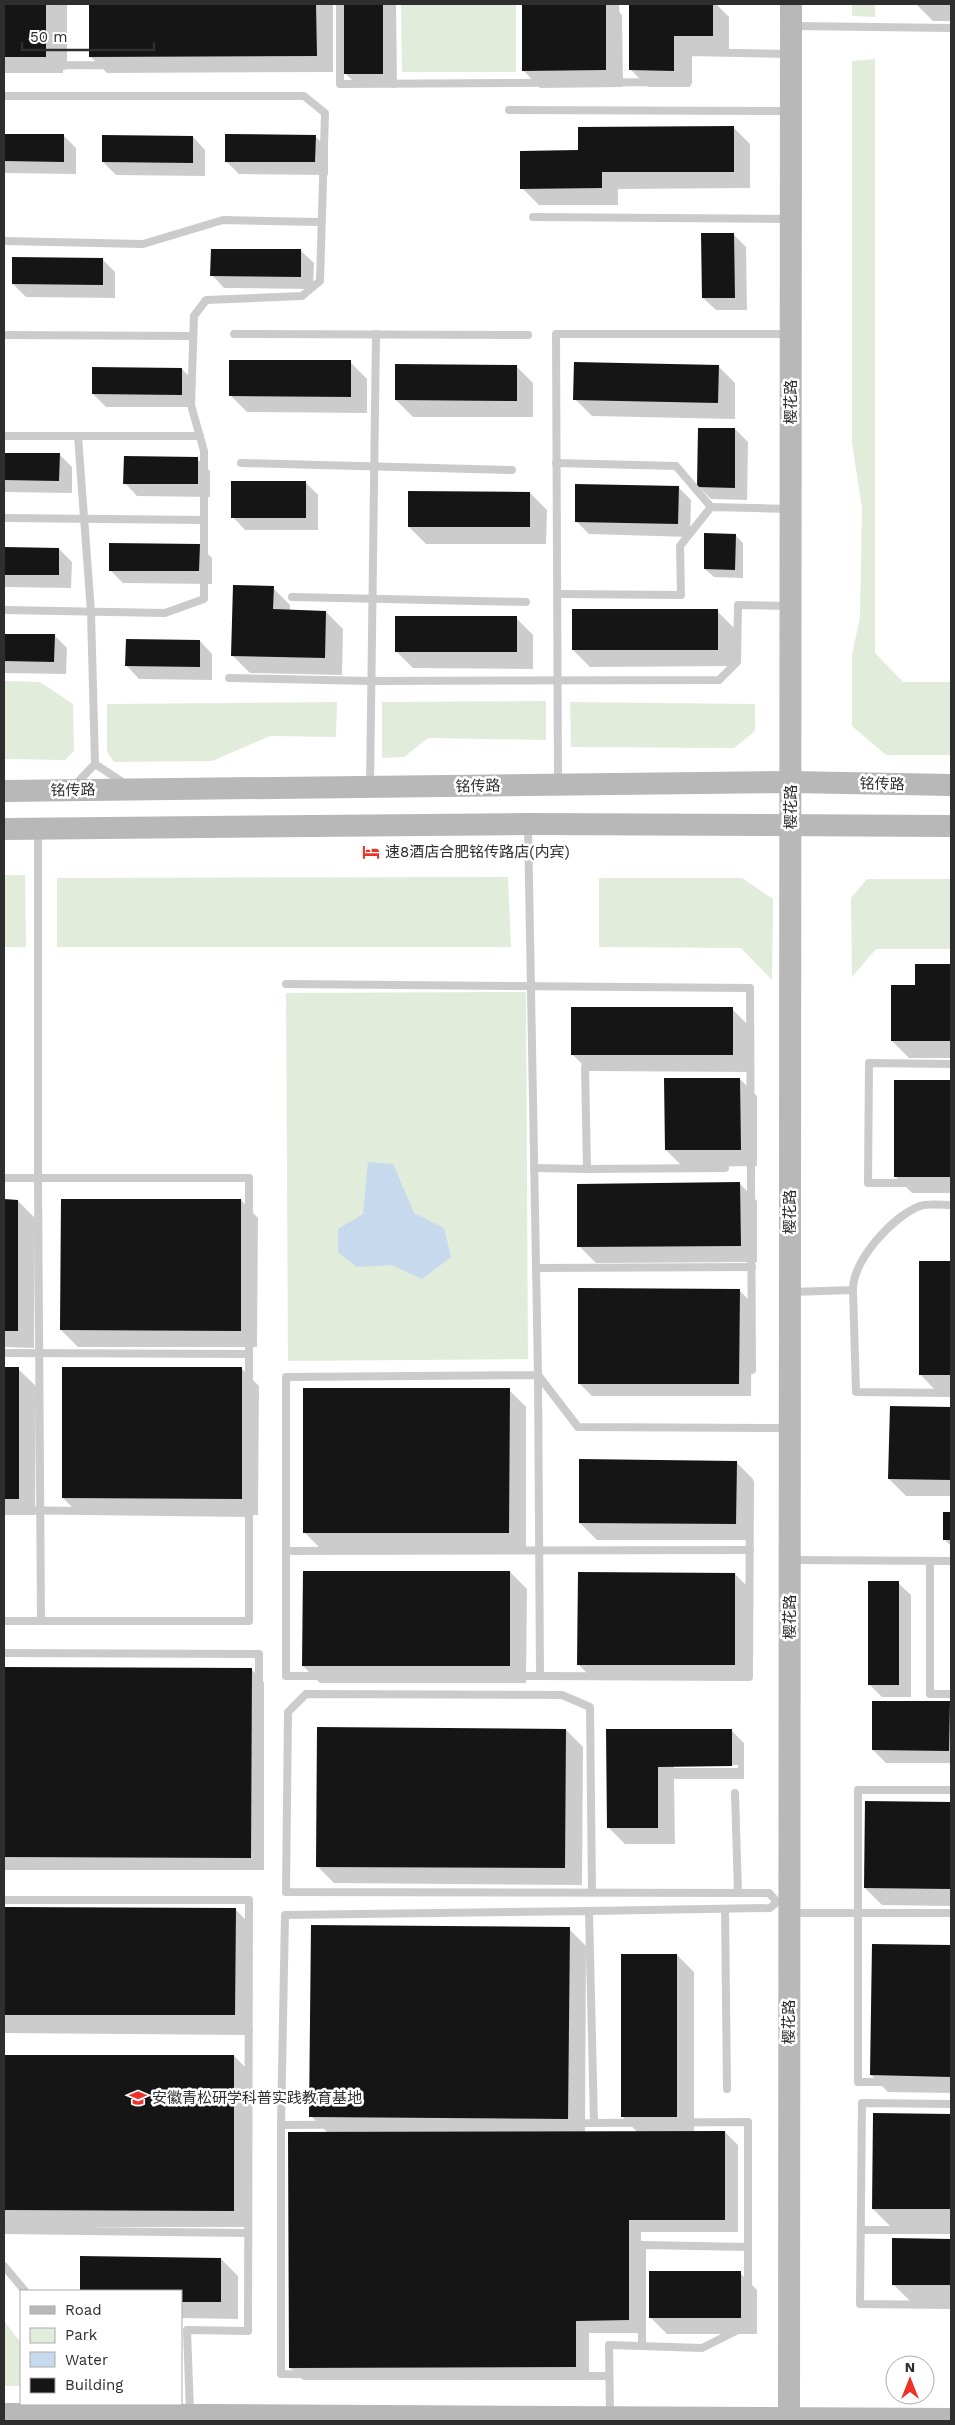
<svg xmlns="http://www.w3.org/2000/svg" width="955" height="2425" font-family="'Work Sans','Noto Sans SC',sans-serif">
	<rect width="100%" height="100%" fill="#fff"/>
	<!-- green -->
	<g fill="#e2ecdb">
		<polygon points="401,4 516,4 516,72 402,72"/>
		<polygon points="852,4 875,4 875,17 852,16"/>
		<polygon points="875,59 875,653 903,682 951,682 951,755 886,755 852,726 852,655 860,617 862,508 852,443 852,61"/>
		<polygon points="4,681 40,682 73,704 74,751 65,760 4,759"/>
		<polygon points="546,701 546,740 428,738 404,757 382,758 382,702"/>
		<polygon points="337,702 336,737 270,736 212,761 114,762 107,752 107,704"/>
		<polygon points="570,702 755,704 755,731 734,748 571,747"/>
		<polygon points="4,875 25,875 26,947 4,947"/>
		<polygon points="508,877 511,947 57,947 57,878"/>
		<polygon points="599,878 742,878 773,899 772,980 741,948 599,947"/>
		<polygon points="867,879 951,879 951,949 876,949 852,977 851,898"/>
		<polygon points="526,992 528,1359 288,1361 286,993"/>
		<polygon points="4,2321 21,2343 21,2386 4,2386"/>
	</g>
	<!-- water -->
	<polygon fill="#c6d9ed" points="368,1162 393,1164 414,1213 444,1228 451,1257 422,1279 392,1265 357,1267 338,1252 338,1229 363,1214"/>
	<!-- shadow -->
	<g fill="#0003" fill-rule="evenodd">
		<rect x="4" y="4" width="59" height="69"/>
		<polygon points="90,4 333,4 333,72 107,73 90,56"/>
		<polygon points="345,4 396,4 396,86 358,86 345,73"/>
		<polygon points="523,4 611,4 622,15 623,87 540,88 523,70"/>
		<polygon points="631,4 716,4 729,17 729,53 690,53 690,87 648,87 631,70"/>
		<polygon points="916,4 951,4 951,21 933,21"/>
		<polygon points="733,127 750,144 750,188 618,189 618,205 539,205 522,188 579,152"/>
		<polygon points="4,135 63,135 76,148 76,174 4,173"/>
		<polygon points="315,136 328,149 328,175 239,174 226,161"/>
		<polygon points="193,137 205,150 205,176 116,175 103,162"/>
		<polygon points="733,234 746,247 747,310 716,310 703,298"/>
		<polygon points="301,251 314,263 313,289 224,288 212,275"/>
		<polygon points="102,259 115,272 115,298 26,297 13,284"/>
		<polygon points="350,362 367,379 367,413 247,412 230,395"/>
		<polygon points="516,366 533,383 533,417 413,417 396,400"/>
		<polygon points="718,366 735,383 735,419 592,416 575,399"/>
		<polygon points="182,369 195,382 195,407 106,407 93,394"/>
		<polygon points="735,429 748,442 747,500 711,499 699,487"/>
		<polygon points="4,454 59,454 72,467 72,493 4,492"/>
		<polygon points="197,459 210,471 210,497 137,496 125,483"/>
		<polygon points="305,482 318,495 318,530 245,530 233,517"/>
		<polygon points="678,487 691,500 690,537 589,534 576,521"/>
		<polygon points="530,493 547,510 546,544 426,544 409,527"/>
		<polygon points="735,535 743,543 743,578 714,577 705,569"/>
		<polygon points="199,546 212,558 212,584 123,583 110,570"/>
		<polygon points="4,549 59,549 72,562 71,588 4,587"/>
		<polygon points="273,588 290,605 290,611 326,612 343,629 342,675 250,673 233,656"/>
		<polygon points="717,611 734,628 734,666 590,667 573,650"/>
		<polygon points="516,618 533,635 533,669 413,668 396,651"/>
		<polygon points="4,635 54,635 67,648 66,674 4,673"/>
		<polygon points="200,641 212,654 212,680 139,679 127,666"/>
		<polygon points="916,965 951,965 951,1058 909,1058 892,1041 916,986"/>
		<polygon points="732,1009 749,1026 749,1072 589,1071 572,1054"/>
		<polygon points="740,1079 757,1096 757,1166 683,1167 666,1150"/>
		<polygon points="896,1081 951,1082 951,1193 912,1193 895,1176"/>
		<polygon points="740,1184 757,1201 757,1262 596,1263 579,1246"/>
		<polygon points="241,1200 258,1218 257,1347 78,1347 61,1330"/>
		<polygon points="4,1201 18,1201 35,1218 34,1348 4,1347"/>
		<polygon points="920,1262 951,1262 951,1392 937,1392 920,1374"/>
		<polygon points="739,1290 752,1303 751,1396 592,1396 579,1383"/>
		<polygon points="4,1369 18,1369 36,1386 35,1515 4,1515"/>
		<polygon points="242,1369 259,1386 258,1515 80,1515 63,1498"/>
		<polygon points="509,1390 526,1407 526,1550 321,1549 304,1532"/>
		<polygon points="891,1407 951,1408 951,1496 906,1496 889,1479"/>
		<polygon points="736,1462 753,1479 753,1540 597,1540 580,1523"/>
		<polygon points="944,1513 951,1513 951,1546 944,1539"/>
		<polygon points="510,1572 527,1589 526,1683 320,1683 303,1666"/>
		<polygon points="735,1574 748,1587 747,1678 591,1677 578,1664"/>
		<polygon points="898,1583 911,1595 911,1697 882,1697 869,1684"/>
		<polygon points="4,1669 251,1669 264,1682 264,1870 4,1870"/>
		<polygon points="949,1703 951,1705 951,1763 886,1763 873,1750"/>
		<polygon points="566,1730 583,1747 582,1885 334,1883 317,1866"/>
		<path d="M657 1730H731L744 1743V1779H674L675 1844H625L608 1827ZM738 1765V1768H674V1766Z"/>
		<polygon points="866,1802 951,1803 951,1906 882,1905 865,1888"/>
		<polygon points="4,1909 235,1909 252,1926 252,2032 4,2032"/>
		<polygon points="569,1929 586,1946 585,2133 638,2133 622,2116 677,1955 694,1972 694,2132 725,2132 738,2145 738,2232 641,2232 641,2333 589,2333 589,2380 303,2380 290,2368 328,2133 311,2116"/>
		<polygon points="874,1945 951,1946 951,2093 888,2092 871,2075"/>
		<polygon points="4,2056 234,2056 251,2073 251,2227 4,2227"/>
		<polygon points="874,2115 951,2115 951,2226 890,2226 873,2209"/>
		<polygon points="893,2240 951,2240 951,2301 910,2301 893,2284"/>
		<polygon points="82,2257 221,2259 238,2276 238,2319 181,2318 181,2291 82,2291"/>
		<polygon points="740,2273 757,2290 757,2334 667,2334 650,2317"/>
	</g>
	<!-- building -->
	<g fill="#151515">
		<rect x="4" y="4" width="42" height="53"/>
		<polygon points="89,4 316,4 317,56 89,57"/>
		<rect x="344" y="4" width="39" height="70"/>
		<polygon points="522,4 606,4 606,70 522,71"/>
		<polygon points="629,4 713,4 713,36 674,36 674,71 629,70"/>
		<polygon points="734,126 734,172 602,172 602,188 520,189 520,151 578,150 578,127"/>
		<polygon points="4,134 64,134 64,162 4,161"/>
		<polygon points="225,134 316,135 315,162 225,162"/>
		<polygon points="102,135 193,136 193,163 102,162"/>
		<polygon points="701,233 734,233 735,298 702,298"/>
		<polygon points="211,249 301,249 301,277 210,276"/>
		<polygon points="12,257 103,258 103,285 12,284"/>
		<polygon points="229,360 351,360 351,397 229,396"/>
		<polygon points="574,362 719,365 718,403 573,400"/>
		<polygon points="395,364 517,365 517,401 395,400"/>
		<polygon points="92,367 182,368 182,395 92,394"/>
		<polygon points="698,428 735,428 735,488 697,487"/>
		<polygon points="4,453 60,453 59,481 4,480"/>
		<polygon points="124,456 198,457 198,484 123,484"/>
		<rect x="231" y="481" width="75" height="37"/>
		<polygon points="575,484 679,486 678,524 575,522"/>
		<polygon points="408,491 530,492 530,527 408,527"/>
		<polygon points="704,533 736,534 735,570 704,569"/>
		<polygon points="109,543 200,544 199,571 109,571"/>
		<polygon points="4,547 59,548 59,575 4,575"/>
		<polygon points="233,585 274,586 273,609 326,611 325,658 231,656"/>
		<rect x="572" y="609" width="146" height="41"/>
		<rect x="395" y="616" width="122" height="36"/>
		<polygon points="4,634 55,634 54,662 4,661"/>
		<polygon points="126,639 200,640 200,667 125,666"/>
		<polygon points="915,964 951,964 951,1041 891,1041 891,985 915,985"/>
		<rect x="571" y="1007" width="162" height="48"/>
		<polygon points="664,1078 740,1078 741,1150 665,1150"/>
		<rect x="894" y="1080" width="57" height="97"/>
		<polygon points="740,1182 741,1246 577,1247 577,1184"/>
		<polygon points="4,1199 18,1200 18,1331 4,1331"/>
		<polygon points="61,1199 241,1199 241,1331 60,1330"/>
		<rect x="919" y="1261" width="32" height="114"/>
		<polygon points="578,1288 740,1289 739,1384 578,1384"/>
		<rect x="4" y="1367" width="15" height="132"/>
		<polygon points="62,1367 242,1367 242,1499 62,1498"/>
		<polygon points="303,1388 510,1388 509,1533 303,1533"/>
		<polygon points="890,1406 951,1407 951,1480 888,1479"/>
		<polygon points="579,1459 737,1461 736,1524 579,1523"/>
		<rect x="943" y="1512" width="8" height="28"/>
		<polygon points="303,1571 510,1571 510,1666 302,1666"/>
		<polygon points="578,1572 735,1573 735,1665 577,1665"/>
		<rect x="868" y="1581" width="31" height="104"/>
		<polygon points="4,1667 252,1668 251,1858 4,1857"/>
		<polygon points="872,1701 950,1701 949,1751 872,1750"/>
		<polygon points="317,1727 566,1729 565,1868 316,1867"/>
		<polygon points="606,1729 732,1729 732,1766 658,1767 658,1828 607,1828"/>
		<polygon points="865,1801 951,1802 951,1889 864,1888"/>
		<polygon points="4,1907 236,1908 235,2015 4,2015"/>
		<polygon points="311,1925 570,1927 568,2119 309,2117"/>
		<polygon points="872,1944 951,1945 951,2077 870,2075"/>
		<rect x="621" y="1954" width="56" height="163"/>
		<polygon points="4,2055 234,2055 234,2211 4,2210"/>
		<polygon points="873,2113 951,2114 951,2209 872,2209"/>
		<polygon points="725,2131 725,2220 629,2220 629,2320 576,2321 576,2367 289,2368 288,2132"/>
		<polygon points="892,2238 951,2239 951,2285 892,2285"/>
		<polygon points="80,2256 221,2258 221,2302 181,2302 181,2291 80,2291"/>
		<rect x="649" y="2271" width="92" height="47"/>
	</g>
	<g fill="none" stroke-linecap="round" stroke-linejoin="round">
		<!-- lane -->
		<g stroke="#cbcbcb" stroke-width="8">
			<polyline points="63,4 63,66"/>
			<polyline points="340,4 340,84 688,82 688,52 789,54"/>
			<polyline points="392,4 393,84"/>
			<polyline points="615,4 618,83"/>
			<polyline points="793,26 951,28"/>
			<polyline points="4,65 326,66 326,4"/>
			<polyline points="4,96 304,96 325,113 320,281 302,296 206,300 194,316 191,405 204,451 204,599 165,613 4,610"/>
			<polyline points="509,110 789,111"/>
			<polyline points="533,217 789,219"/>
			<polyline points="4,241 143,244 223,220 321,222"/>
			<polyline points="234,334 528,335"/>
			<polyline points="4,335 193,336"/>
			<polyline points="4,436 200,436"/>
			<polyline points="78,436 91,612 95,764"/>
			<polyline points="241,463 512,470"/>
			<polyline points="556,463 676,466 711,507"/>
			<polyline points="4,518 204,520"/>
			<polyline points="557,594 681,595 680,546 711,507 789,509"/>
			<polyline points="292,597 526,602"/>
			<polyline points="229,678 371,681 719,680 737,662 738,605 788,606"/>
			<polyline points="558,783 556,334 788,334"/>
			<polyline points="370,785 376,334"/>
			<polyline points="74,786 95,764 124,783"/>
			<polyline points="528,826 538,1375 540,1676 286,1676 286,1377 538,1375 578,1427 788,1428"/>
			<polyline points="286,984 750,988 752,1370"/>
			<polyline points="951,1064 869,1063 868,1183 951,1183"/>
			<polyline points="534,1168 587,1169 585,1067 723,1066"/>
			<polyline points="587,1169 725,1168"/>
			<polyline points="4,1178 38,1178 41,1621"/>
			<polyline points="536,1268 752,1267"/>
			<polyline points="853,1290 856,1392 951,1393"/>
			<path d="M792 1292 853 1290C853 1260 892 1217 920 1206 928 1203 943 1205 951 1205"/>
			<polyline points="4,1353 249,1354"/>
			<polyline points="4,1510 249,1513"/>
			<polyline points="286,1551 750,1550"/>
			<polyline points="792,1560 951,1561"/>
			<polyline points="930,1561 930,1694 951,1694"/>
			<polyline points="4,1621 249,1621 249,1178 38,1178 38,830"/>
			<polyline points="4,1653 259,1654 259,1866 4,1866"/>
			<polyline points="540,1676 749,1677 750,1483"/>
			<polyline points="951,1790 858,1790 858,2082 951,2082"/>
			<polyline points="735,1793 738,1893"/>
			<polyline points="592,1893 590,1707 562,1695 306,1694 288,1712 286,1892 769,1893 777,1902"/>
			<polyline points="4,1900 249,1900 248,2331 187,2330 190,2413"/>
			<polyline points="725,1909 727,2089"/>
			<polyline points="589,1911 770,1908 777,1902 782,1901"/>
			<polyline points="791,1913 951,1913"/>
			<polyline points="4,2029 249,2031"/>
			<polyline points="951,2104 862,2103 860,2304 951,2305"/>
			<polyline points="594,2123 281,2125 285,1915 589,1911 594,2123 748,2122 748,2325 702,2348 609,2345 610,2414"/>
			<polyline points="281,2125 281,2374 609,2376"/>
			<polyline points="4,2230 248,2233"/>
			<polyline points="861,2230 951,2230"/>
			<polyline points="4,2266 25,2291"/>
			<polyline points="642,2346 642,2245 748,2247"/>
		</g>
		<!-- secondary -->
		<g stroke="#b8b8b8" stroke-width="22">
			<polyline points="4,791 791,782 951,785"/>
			<polyline points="4,829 528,824 951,826"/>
			<polyline points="4,2414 951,2419"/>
			<polyline points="789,2420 791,4"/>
		</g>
	</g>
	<!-- icons -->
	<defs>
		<g id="hotel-bare" transform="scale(1.35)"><path d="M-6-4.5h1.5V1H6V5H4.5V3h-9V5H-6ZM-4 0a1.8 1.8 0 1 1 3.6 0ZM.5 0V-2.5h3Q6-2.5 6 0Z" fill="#ec3328" stroke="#fff" stroke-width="2.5" paint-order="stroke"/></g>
		<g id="school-bare" transform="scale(1.35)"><path d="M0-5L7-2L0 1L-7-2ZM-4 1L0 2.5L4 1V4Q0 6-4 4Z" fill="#ec3328" stroke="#fff" stroke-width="2.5" paint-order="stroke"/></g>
	</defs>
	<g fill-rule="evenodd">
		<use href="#hotel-bare" x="371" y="852"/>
		<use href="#school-bare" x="138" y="2098"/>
	</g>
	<g text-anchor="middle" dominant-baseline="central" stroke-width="5" stroke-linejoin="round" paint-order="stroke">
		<!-- street labels -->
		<g font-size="15" fill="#2e2e2e" stroke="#fff">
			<text transform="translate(791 402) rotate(-90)">樱花路</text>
			<text transform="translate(882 784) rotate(1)">铭传路</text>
			<text transform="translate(478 786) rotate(-1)">铭传路</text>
			<text transform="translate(73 790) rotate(-1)">铭传路</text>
			<text transform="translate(791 807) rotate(-90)">樱花路</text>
			<text transform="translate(790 1212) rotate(-90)">樱花路</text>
			<text transform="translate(790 1617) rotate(-90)">樱花路</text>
			<text transform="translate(789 2022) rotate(-90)">樱花路</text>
		</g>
		<!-- poi labels -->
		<g font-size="15" fill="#2e2e2e" stroke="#fff" text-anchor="start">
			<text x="385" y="852">速8酒店合肥铭传路店(内宾)</text>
			<text x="152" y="2098">安徽青松研学科普实践教育基地</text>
		</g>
	</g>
	<!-- border -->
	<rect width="955" height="2425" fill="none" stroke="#2e2e2e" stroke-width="10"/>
	<!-- legend -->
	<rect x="20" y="2290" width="162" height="115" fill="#ffffff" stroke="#ababab"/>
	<rect x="30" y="2306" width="25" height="8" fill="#b8b8b8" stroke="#ababab"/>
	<text x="65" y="2315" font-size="15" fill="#2e2e2e">Road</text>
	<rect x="30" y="2328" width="25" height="15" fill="#e2ecdb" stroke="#ababab"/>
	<text x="65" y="2340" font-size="15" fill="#2e2e2e">Park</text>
	<rect x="30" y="2352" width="25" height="15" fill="#c6d9ed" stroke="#ababab"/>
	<text x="65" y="2365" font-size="15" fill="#2e2e2e">Water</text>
	<rect x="30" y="2378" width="25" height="15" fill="#151515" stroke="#ababab"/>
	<text x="65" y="2390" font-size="15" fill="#2e2e2e">Building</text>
	<!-- north arrow -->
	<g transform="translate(910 2380)"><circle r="24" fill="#ffffff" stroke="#ababab"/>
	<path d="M0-4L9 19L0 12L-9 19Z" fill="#ec3328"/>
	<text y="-8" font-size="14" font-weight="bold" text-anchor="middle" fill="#2e2e2e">N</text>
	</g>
	<!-- scale -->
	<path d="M22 42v8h132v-8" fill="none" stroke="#2e2e2e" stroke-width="2.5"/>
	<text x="30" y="42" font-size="15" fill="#2e2e2e" stroke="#ffffff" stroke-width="4" paint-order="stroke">50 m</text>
</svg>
